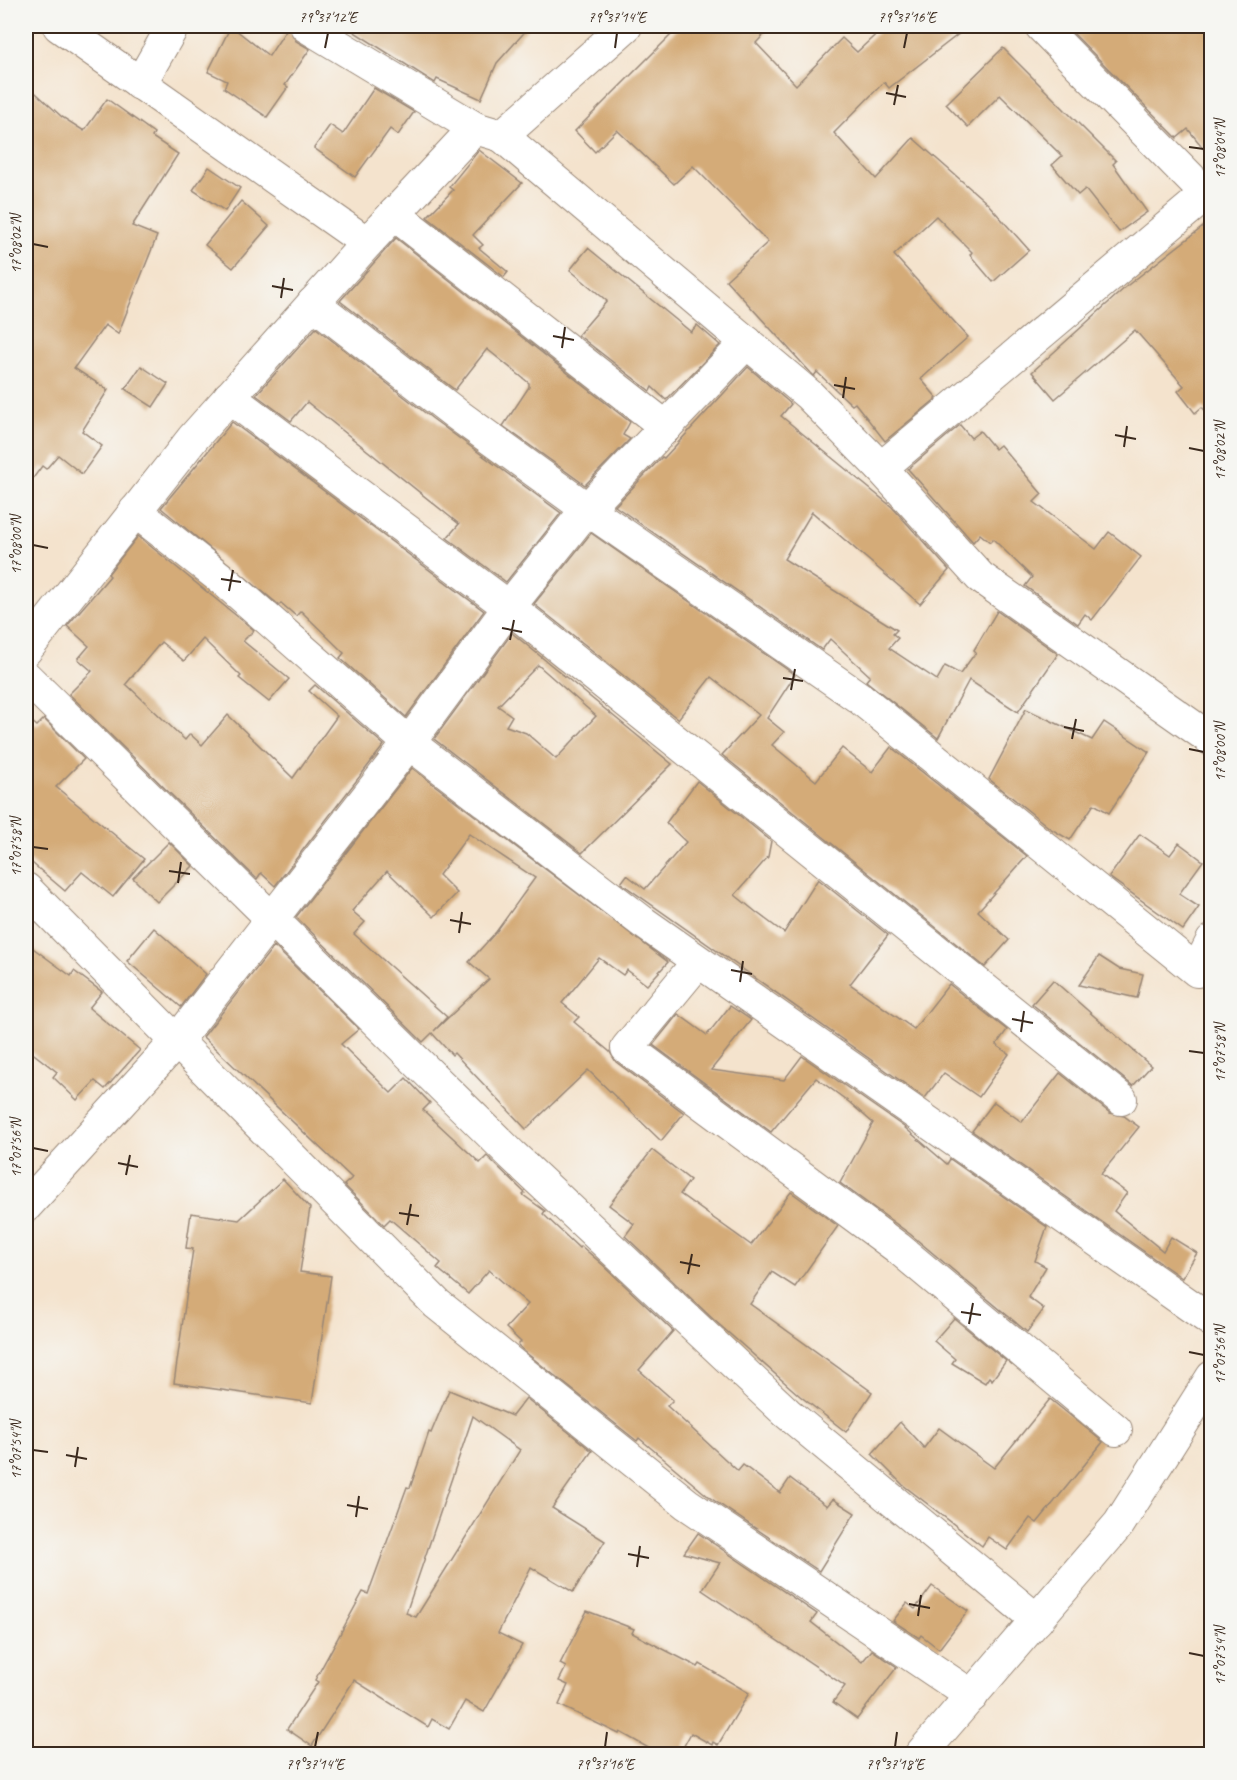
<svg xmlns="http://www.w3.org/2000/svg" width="1237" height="1780" font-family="Caveat,sans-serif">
	<rect width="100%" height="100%" fill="#f6f6f2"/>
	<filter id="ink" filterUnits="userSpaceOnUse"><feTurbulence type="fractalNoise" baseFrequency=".0167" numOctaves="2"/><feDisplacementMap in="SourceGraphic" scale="12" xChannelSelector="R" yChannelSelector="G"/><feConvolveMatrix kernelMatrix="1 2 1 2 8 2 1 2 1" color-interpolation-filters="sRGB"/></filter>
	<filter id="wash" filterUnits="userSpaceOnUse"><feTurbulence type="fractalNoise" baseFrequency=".008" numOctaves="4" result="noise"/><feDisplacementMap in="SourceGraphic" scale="24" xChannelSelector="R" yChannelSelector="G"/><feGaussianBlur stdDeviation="1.35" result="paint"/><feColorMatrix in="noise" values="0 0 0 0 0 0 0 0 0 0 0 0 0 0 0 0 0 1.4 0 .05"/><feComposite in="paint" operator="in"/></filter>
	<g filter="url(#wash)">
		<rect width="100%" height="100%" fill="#f4e3cd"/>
		<g id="blocks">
			<!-- building -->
			<g fill="#d4ab78" fill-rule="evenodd">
				<polygon points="231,26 269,56 288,27 296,41 310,49 285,85 288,87 267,117 224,88 227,81 208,72"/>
				<polygon points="345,26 530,26 497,63 481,99 437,79 435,83"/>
				<polygon points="680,26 772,26 756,43 796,85 842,38 857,52 885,26 969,26 889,88 884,82 834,133 876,179 913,138 988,204 1029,250 993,282 970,255 972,252 936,216 894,255 968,337 921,379 937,398 885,441 855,403 852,405 817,372 814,376 811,373 726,280 768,242 693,166 674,184 617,130 595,152 575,131"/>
				<polygon points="1066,26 1212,26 1212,159 1188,129 1177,138"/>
				<polygon points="1003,48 1116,161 1113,164 1147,212 1119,232 1085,189 1078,195 1052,165 1062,156 1000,95 968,127 946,104"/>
				<polygon points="26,84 62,117 84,131 107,99 154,133 152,137 178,154 132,226 157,236 118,334 105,325 74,368 108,390 82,431 102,446 82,474 58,455 46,469 42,466 26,488"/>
				<polygon points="374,88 414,112 398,135 390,129 355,177 314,148 330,125 343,134"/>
				<polygon points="479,150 522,183 473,235 483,245 479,248 508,272 504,277 427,217 453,190 449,187"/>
				<polygon points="209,167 240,188 225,211 193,190"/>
				<polygon points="241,201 269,226 233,268 205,245"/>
				<polygon points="1212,220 1212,418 1202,407 1195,413 1178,391 1184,386 1135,330 1055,399 1032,372 1128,285"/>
				<polygon points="396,238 630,422 623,435 630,439 585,485 503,426 529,387 529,383 487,349 455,390 340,301"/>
				<polygon points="588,248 691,332 697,325 720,345 666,400 652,387 650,391 578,335 607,301 570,270"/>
				<polygon points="316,328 433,419 561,513 506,582 447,538 459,524 307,402 291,421 256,395"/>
				<polygon points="141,366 168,384 153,407 125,389"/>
				<polygon points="748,367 791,404 781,416 892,507 949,570 920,604 812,512 784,559 897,630 893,634 898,638 889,648 937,680 945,666 960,674 976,652 974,650 997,611 1058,654 1018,712 969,680 938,738 866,681 870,676 830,639 822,650 615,506 662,457 664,458"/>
				<polygon points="232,422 484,611 406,717 340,658 344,653 301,611 296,616 281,603 279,605 161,508"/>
				<polygon points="960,425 971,438 980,431 995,449 1000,445 1042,494 1034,502 1096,549 1109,532 1141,557 1092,620 1085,614 1078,624 1025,586 1032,577 993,539 990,542 980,534 973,542 908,469"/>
				<polygon points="591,533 795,675 767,718 784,732 772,745 816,781 842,748 872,772 891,747 1027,856 978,911 1009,940 985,967 722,755 759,715 711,677 678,719 534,604"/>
				<polygon points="138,536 254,630 243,641 289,679 269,702 239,678 241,676 203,639 184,661 161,642 126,684 185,740 190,734 202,745 228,715 293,778 337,716 309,691 315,685 384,745 275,886 261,873 257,879 69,694 92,671 78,659 89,646 67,626 110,576 108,574"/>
				<path d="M512 633 672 764 582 853 434 739ZM538 665 596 716 556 759 526 733 506 726 512 716 498 706Z"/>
				<polygon points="1026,709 1092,740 1104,722 1149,752 1109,813 1094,804 1070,840 1051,829 989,779"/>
				<polygon points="26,717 37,726 44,719 84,759 56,787 144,859 113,897 82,872 65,891 26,858"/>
				<path d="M412 768 668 962 647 985 627 970 623 975 599 958 562 1003 579 1017 574 1022 610 1052 616 1062 684 1113 661 1141 588 1070 526 1129 454 1053 452 1055 432 1033 423 1042 296 917ZM469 834 535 878 496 932 469 962 489 979 434 1031 447 1017 354 934 365 922 352 911 387 871 434 917 457 893 439 875Z"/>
				<polygon points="697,781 771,841 768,857 735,895 756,912 784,933 818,879 888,935 850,984 914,1029 949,984 1007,1030 996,1045 1009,1054 979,1097 944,1073 925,1098 621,883 627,875 645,889 686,842 666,823"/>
				<polygon points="1140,834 1170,855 1179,843 1203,861 1179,894 1199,907 1183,930 1109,877"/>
				<polygon points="169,842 193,866 157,902 133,878"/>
				<polygon points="154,928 206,974 181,1007 127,961"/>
				<polygon points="26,943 71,976 74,971 102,992 89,1008 140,1050 105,1089 95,1081 77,1100 53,1077 57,1072 26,1048"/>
				<polygon points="274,946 359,1029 341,1044 391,1093 406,1078 430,1103 423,1110 480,1163 487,1156 525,1193 523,1195 545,1211 543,1214 579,1248 581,1246 603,1265 673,1331 639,1370 673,1400 667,1406 738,1471 743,1465 780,1493 790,1478 827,1506 833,1499 855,1513 819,1571 709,1497 639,1438 637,1441 525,1352 518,1345 521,1342 506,1328 528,1304 489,1270 468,1294 437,1268 441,1263 390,1219 384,1225 344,1185 352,1178 203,1037"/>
				<polygon points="1099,956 1119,969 1143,974 1137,998 1079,985"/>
				<polygon points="1053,980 1151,1066 1133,1086 1032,1004"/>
				<polygon points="730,1006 751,1020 711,1070 784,1080 802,1056 904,1127 947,1164 950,1159 1047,1227 1035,1261 1046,1267 1028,1297 1044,1309 1027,1332 910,1234 840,1183 873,1123 849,1102 816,1078 771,1132 653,1045 678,1014 707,1035"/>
				<polygon points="1060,1073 1110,1113 1124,1116 1139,1127 1101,1174 1127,1193 1114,1211 1163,1251 1171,1237 1197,1253 1182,1278 972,1131 994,1102 1022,1122"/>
				<polygon points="652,1150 690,1180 680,1194 751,1245 791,1192 838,1226 795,1287 772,1272 750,1304 872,1392 846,1432 800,1396 714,1320 625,1236 634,1224 609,1205"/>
				<polygon points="283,1179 310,1208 300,1272 331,1276 312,1403 174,1383 193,1249 186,1248 191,1213 239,1220"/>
				<polygon points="954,1318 1006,1361 992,1380 989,1377 985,1383 952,1363 955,1359 934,1341"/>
				<path d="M449 1390 512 1416 526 1398 592 1451 552 1508 605 1541 573 1592 531 1567 498 1633 522 1645 484 1712 465 1701 449 1729 432 1719 428 1727 354 1680 312 1746 287 1729 318 1682 315 1680 363 1592 368 1594 407 1487 410 1488 429 1432 431 1433ZM473 1416 520 1450 416 1617 406 1613Z"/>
				<polygon points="1050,1399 1103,1442 1037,1523 1030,1518 1007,1550 988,1537 982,1546 903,1485 872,1454 900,1422 924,1448 939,1428 994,1468"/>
				<polygon points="698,1533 817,1614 811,1622 862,1662 872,1650 897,1667 857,1719 833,1702 845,1686 702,1590 720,1563 684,1553"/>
				<polygon points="932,1586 968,1611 939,1649 921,1635 919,1638 893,1621 907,1603 915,1609"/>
				<polygon points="587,1611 634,1629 632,1633 698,1667 700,1664 749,1693 718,1745 713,1742 712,1745 691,1733 679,1755 661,1755 620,1732 619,1734 559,1705 568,1685 559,1681 566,1667 560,1664"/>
			</g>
		</g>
	</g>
	<g filter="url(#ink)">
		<use href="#blocks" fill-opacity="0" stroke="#988676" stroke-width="1.5"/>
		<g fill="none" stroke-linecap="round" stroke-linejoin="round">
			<!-- minor casing -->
			<g stroke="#988676" stroke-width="34">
				<g id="minor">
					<polyline points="59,26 367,243 475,128 502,136"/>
					<polyline points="306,26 475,128"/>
					<polyline points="626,26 502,136 809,395 881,468 980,577 1212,740"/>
					<polyline points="1041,26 1212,200"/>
					<polyline points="140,84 173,26"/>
					<polyline points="394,214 666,427"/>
					<polyline points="313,303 455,413 587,509 861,699 1197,971 1212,941"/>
					<polyline points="747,342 587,509 509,607 409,743 644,923 1212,1321"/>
					<polyline points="229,397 509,607 1121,1099"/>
					<polyline points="881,468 1196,203 1212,194"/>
					<polyline points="26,650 193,438 367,243"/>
					<polyline points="26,677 512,1155 787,1413 1037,1620"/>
					<polyline points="26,889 437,1304 687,1504 972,1696"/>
					<polyline points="698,962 627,1048 898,1248 1116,1430"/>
					<polyline points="26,1206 176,1042 409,743 228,584 135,511"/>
					<polyline points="921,1754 1119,1524 1212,1377"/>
				</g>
			</g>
			<!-- minor -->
			<use href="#minor" stroke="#fff" stroke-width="32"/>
		</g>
	</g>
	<!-- ticks -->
	<path fill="none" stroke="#3b2a1e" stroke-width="2" d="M325 48 328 33M615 48 617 33M904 48 907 33M886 93 906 97M894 105 898 85M1189 147 1204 149M33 244 48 247M272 286 293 290M281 298 284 278M553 336 574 340M562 348 565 327M834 385 855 389M843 398 846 377M1115 435 1136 439M1124 447 1127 426M1189 448 1204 451M33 545 48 548M221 579 241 582M229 591 233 570M502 628 522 632M510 640 514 620M783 678 803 681M791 690 795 669M1064 727 1084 731M1072 739 1076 719M1189 749 1204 752M33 847 48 849M169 871 190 874M178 883 181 862M450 920 471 924M459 933 462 912M731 970 752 974M740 982 743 961M1012 1019 1033 1023M1021 1032 1024 1011M1189 1051 1204 1053M33 1148 48 1151M118 1163 138 1167M126 1175 130 1155M399 1213 419 1216M407 1225 411 1204M680 1262 700 1266M688 1274 692 1254M961 1312 981 1315M969 1324 973 1303M1189 1352 1204 1355M33 1450 48 1452M66 1455 87 1459M75 1467 78 1447M347 1505 368 1509M356 1517 359 1496M628 1554 649 1558M637 1567 640 1546M909 1604 930 1608M918 1616 921 1595M1189 1653 1204 1656M315 1747 318 1732M605 1747 607 1732M895 1747 897 1732"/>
	<!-- margin -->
	<rect width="1237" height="1780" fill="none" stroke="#f6f6f2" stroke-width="66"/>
	<rect x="33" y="33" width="1171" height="1714" fill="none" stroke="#3b2a1e" stroke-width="2"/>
	<g font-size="15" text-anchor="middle" fill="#3b2a1e">
		<text x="328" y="22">79°37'12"E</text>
		<text x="617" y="22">79°37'14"E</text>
		<text x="907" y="22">79°37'16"E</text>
		<text transform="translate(1220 149) rotate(-90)" y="5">17°08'04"N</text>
		<text transform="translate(16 244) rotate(-90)" y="5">17°08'02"N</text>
		<text transform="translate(1220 451) rotate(-90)" y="5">17°08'02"N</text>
		<text transform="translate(16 545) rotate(-90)" y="5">17°08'00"N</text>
		<text transform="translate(1220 752) rotate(-90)" y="5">17°08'00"N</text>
		<text transform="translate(16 847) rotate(-90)" y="5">17°07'58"N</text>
		<text transform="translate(1220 1053) rotate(-90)" y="5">17°07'58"N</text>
		<text transform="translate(16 1148) rotate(-90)" y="5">17°07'56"N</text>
		<text transform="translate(1220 1355) rotate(-90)" y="5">17°07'56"N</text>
		<text transform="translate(16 1450) rotate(-90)" y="5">17°07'54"N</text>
		<text transform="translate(1220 1656) rotate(-90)" y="5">17°07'54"N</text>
		<text x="315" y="1769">79°37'14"E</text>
		<text x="605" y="1769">79°37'16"E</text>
		<text x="895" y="1769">79°37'18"E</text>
	</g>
</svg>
